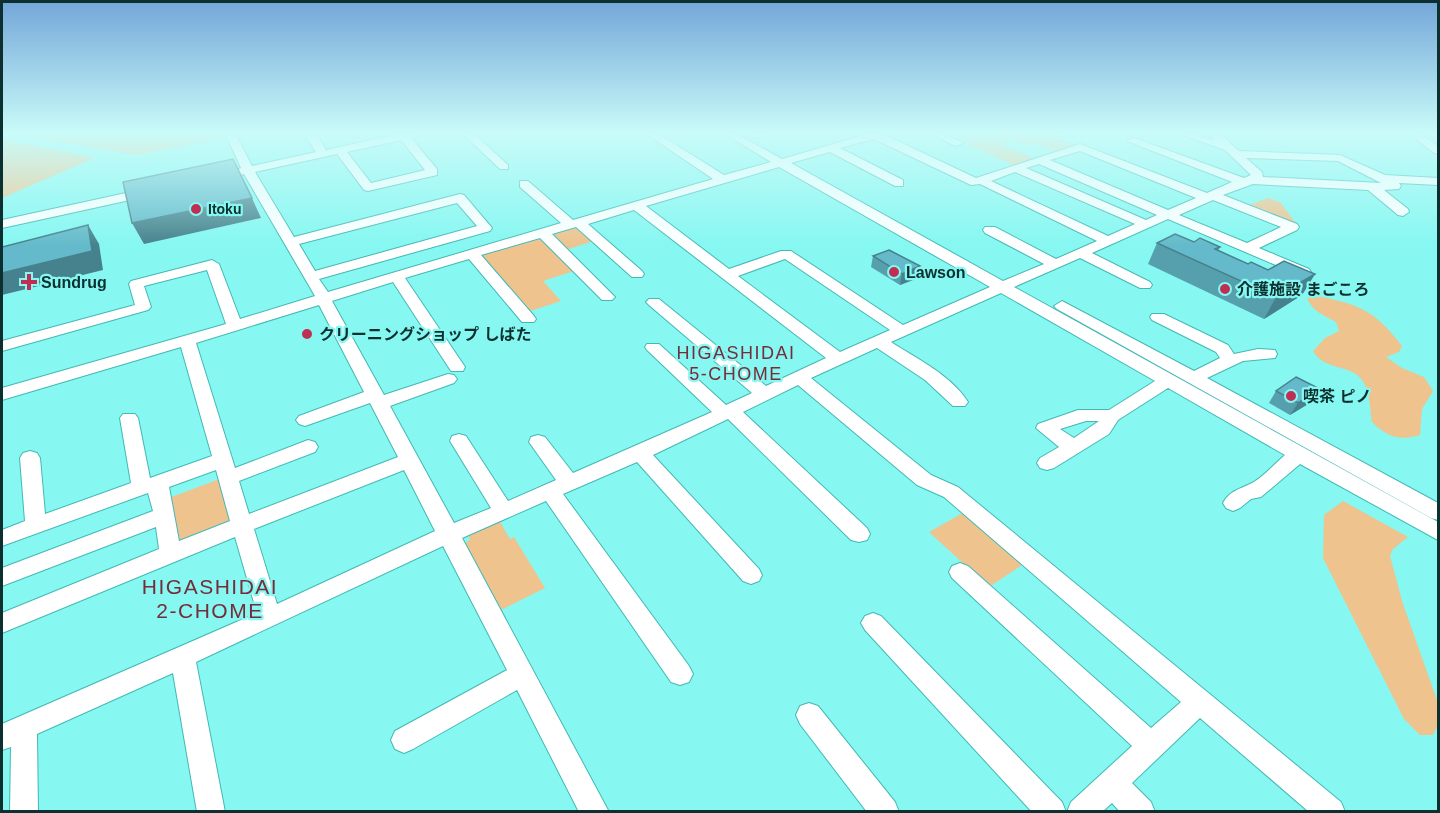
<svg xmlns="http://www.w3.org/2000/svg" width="1440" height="813" font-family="Arial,'Noto Sans JP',sans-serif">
	<rect width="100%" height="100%" fill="#86f7f1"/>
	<!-- green -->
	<g fill="#efc38e">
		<polygon points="11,133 219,133 222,138 136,155"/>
		<polygon points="965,133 1042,133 1074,145 1056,152 1033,142 1025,145 1012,139 1000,144 1035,159 1016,166 958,140 971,136"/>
		<polygon points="2,139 94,158 2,198"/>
		<polygon points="1268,198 1280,202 1298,226 1247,206"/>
		<polygon points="577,226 594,241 568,249 553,235"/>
		<polygon points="535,238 544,240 574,271 543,281 561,301 527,312 481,256"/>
		<path d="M1314 295C1358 305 1373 308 1402 346L1399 352 1386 357 1402 368 1424 377 1433 391 1422 409 1420 435C1399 441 1387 437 1372 422 1369 408 1371 393 1362 380 1351 364 1324 371 1313 351L1325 338 1339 331 1336 322C1325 316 1312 311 1307 298Z"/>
		<polygon points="222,478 234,520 177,542 169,498"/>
		<polygon points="1343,501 1408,537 1393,549 1390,556 1403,604 1438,703 1438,725 1433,735 1420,735 1404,719 1323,558 1324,515"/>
		<polygon points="968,510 1028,561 989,587 929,532"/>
		<polygon points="499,520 510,539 514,537 545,588 499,611 463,544 470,540 468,534"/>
	</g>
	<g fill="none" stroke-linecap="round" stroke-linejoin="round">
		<!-- minor casing -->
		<g stroke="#43b8b4" stroke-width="2">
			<g id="minor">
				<path d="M225 133H235L252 166 316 152 307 138 306 133H316L326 150 403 133H424L411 138 437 169V175L368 191 364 190 337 154 255 172 294 237 460 194 464 195 492 228 490 231 319 279 328 292 561 223 520 187V181H528L573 220 713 179 645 133H657L724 175 771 162 723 133H735L782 159 871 133H886L885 135 976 178 1080 144 1207 193 1232 182 1127 141 1133 138 1137 139 1244 178 1251 175 1225 150 1177 133H1191L1214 140 1208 133H1219L1239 151 1340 155 1385 175 1438 178V185L1399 183 1401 186 1399 189 1384 190 1408 209 1409 212 1403 216 1398 215 1368 190 1253 184 1223 195 1297 224 1299 227 1297 230 1259 248 1309 269 1311 272 1309 275H1299L1168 219 1092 253 1150 282 1152 285 1150 288H1140L1080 258 1014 287 1438 522V540L1300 464 1261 497 1251 499 1240 508 1233 511 1226 508 1223 503C1229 491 1240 489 1250 484 1263 478 1274 464 1285 455L1168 388 1118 420 1109 434 1054 468 1047 470 1040 468 1037 463 1040 458 1059 447 1036 428 1038 424 1078 410H1109L1155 381 1001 293 891 342C917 359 951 375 968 402L965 406H953L925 380 877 348 811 378 931 475 958 487 1341 802 1345 812H1309L1200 718 1132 783 1151 802 1155 812H1120L1112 803 1102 812H1067L1071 802 1132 746 952 578 949 572 952 566 960 563 968 566 1151 728 1181 702 944 497 917 485 798 385 743 412 867 528 870 534 867 540 859 542 851 540 728 419 653 455 759 569 762 575 759 581 751 584 743 581 637 462 563 494 689 666 693 674 689 682 680 685 671 682 546 501 462 538 609 812H579L517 690 413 749 404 753 395 749 391 740 395 731 507 670 443 546 196 662 225 812H197L173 673 37 734 38 812H10L11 747 2 750V724L257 613 235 537 2 633V613L159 549 156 527 2 586V568L153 511 148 493 2 546V530L25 521 20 458 23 453 30 451 37 453 40 458 45 514 131 483 120 418 123 414H135L138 418 150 478 212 456 181 347 2 400V388L226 324 207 270 144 286 151 307 148 310 2 351V341L135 305 129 284 131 281 212 260 219 264 240 319 315 296 244 174 238 176 232 172 241 168ZM874 139 971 185 980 184 1097 241 1056 259 995 227H985L983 230 985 233 1044 264 1003 281 791 163 830 152 895 186H903V180L840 148ZM401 140 425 170 371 183 347 152ZM1080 151 1196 198 1168 210 1050 160ZM1246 158 1338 161 1381 183 1263 177 1262 172ZM1039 164 1157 215 1146 220 1026 168ZM779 167 990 287 903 325 791 251H781L729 269 646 206ZM1015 172 1135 224 1108 236 991 181ZM1213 200 1281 227 1247 243 1179 215ZM457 203 477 226 315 271 299 244ZM634 210 826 358 766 386 659 299H649L646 302 649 305 752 393 726 405 659 344H647L645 347 647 350 712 412 573 473 545 437 538 435 531 437 529 442 556 480 508 501 466 436 459 434 452 436 450 441 491 508 454 523 390 406 454 383 457 379 454 375 448 374 384 395 332 301 393 282 451 371H463L465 367 405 278 469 259 522 322H534L536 319 534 316 481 255 540 238 602 300H612L615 297 552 234 576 227 632 277H642L644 274 642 271 588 224ZM785 259 890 330 840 352 738 276ZM319 305 364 392 299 416 296 420 299 424 305 426 370 403 398 457 249 514 239 481 315 452 318 447 315 442 308 440 235 468 196 343ZM1086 421H1099L1074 438 1060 429ZM216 470 230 521 179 541 169 487ZM404 470 435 531 277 604 254 529Z"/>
				<polygon points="462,133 473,133 508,165 508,169 500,169"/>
				<polygon points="756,133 773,133 768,136 751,138 751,134"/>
				<polygon points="930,133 943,133 963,143 957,146 953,145"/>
				<polygon points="1057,133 1071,133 1066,136 1057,136"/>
				<polygon points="1408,133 1419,133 1438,146 1438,154 1434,153"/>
				<polygon points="149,188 153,189 155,192 153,195 2,228 2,220"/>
				<polygon points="1062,301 1194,371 1220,358 1216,352 1152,320 1150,317 1152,314 1164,314 1228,345 1234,354 1258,349 1275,350 1277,354 1275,358 1243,361 1207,378 1438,503 1438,520 1431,518 1057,309 1054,306"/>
				<polygon points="873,613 881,616 1062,802 1066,812 1032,812 865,630 861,623 865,616"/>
				<polygon points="809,703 818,706 895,802 899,812 867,812 800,724 796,715 800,706"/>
			</g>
		</g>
		<!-- minor -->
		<use href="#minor" fill="#fff" fill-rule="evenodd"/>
	</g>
	<!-- wall -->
	<g fill="#56a0ae">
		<polygon points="1194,242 1220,247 1218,251 1248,264 1268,270 1315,274 1302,295 1264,319 1148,264 1157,243"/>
		<polygon points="873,256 920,266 918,278 900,285 871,267"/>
		<polygon points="1320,389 1313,401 1290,415 1269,403 1276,391"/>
	</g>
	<!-- shaded-wall -->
	<g fill="#46828d">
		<polygon points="252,198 261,218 144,244 132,223"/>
		<polygon points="88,225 99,244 103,270 2,295 2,273"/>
		<polygon points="920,266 918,278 900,285 902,274"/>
		<polygon points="1315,274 1302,295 1264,319 1276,297"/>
		<polygon points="1320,389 1313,401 1290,415 1298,403"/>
	</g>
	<!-- building -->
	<g fill="#64baca" stroke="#46828d" stroke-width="1.5">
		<polygon points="233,159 252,198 132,223 123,182"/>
		<polygon points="88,225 92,251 2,273 2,247"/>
		<polygon points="1175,234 1194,242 1200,238 1220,247 1215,249 1248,264 1251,262 1268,270 1284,261 1315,274 1276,297 1157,243"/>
		<polygon points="889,250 920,266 902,274 873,256"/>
		<polygon points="1296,377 1320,389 1298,403 1276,391"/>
	</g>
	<!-- sky -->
	<linearGradient id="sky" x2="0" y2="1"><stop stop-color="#73a6d8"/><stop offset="0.54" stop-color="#c9fbf9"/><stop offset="1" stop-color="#c9fbf9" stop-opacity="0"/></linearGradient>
	<rect width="1440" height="246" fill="url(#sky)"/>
	<!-- markers -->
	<g fill="#bf2f53" stroke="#86f7f1" stroke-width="2">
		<circle cx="196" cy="209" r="6"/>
		<circle cx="894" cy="272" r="6"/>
		<path d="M26 273h6v6h6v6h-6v6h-6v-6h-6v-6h6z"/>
		<circle cx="1225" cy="289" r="6"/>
		<circle cx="307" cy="334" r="6"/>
		<circle cx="1291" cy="396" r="6"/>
	</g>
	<g text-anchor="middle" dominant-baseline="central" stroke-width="4.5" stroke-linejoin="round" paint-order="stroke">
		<!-- far-poi labels -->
		<g font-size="14" font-weight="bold" fill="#0b302f" stroke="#86f7f1" text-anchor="start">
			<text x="208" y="209">Itoku</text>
		</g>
		<!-- poi labels -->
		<g font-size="16" font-weight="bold" fill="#0b302f" stroke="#86f7f1" text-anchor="start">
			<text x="906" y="272">Lawson</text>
			<text x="41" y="282">Sundrug</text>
			<text x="1237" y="289">介護施設 まごころ</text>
			<text x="319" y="334">クリーニングショップ しばた</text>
			<text x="1303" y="396">喫茶 ピノ</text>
		</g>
		<!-- neighbourhood labels -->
		<g font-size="18" letter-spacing="1.5" fill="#742d3a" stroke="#86f7f1">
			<text x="736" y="353">HIGASHIDAI<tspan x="736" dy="21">5-CHOME</tspan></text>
		</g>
		<!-- near-neighbourhood labels -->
		<g font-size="21" letter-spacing="1.5" fill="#742d3a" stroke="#86f7f1">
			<text x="210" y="586">HIGASHIDAI<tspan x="210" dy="24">2-CHOME</tspan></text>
		</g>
	</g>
	<!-- border -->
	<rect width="1440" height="813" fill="none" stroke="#0b302f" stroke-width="6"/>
</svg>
